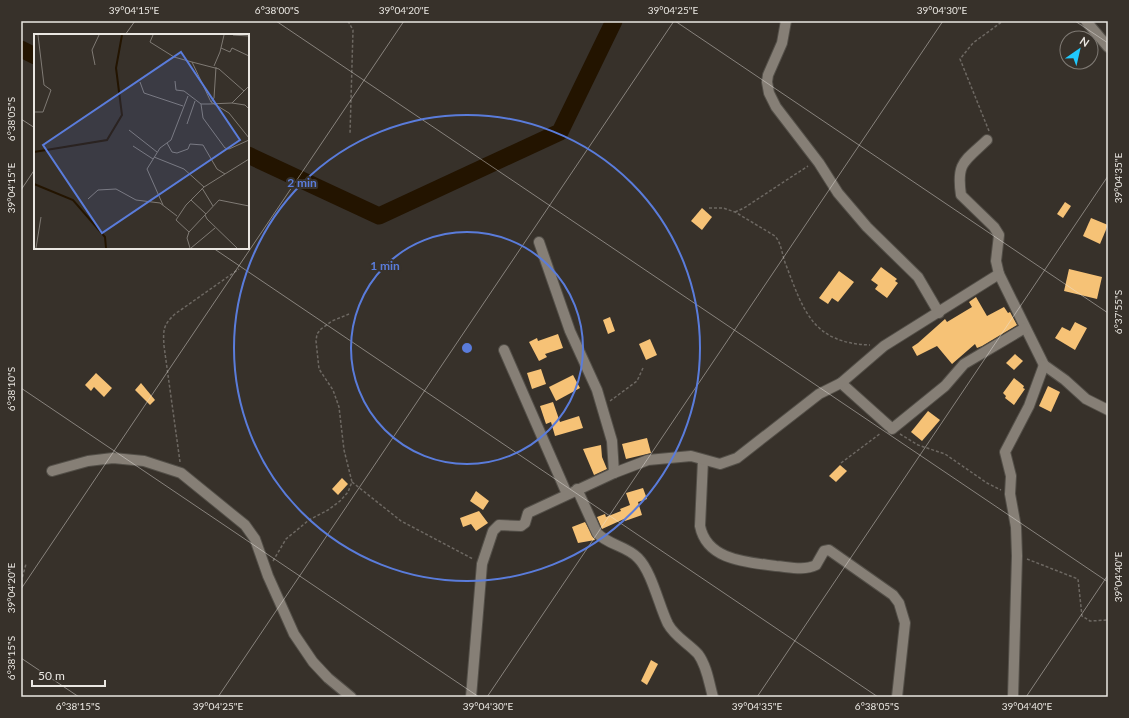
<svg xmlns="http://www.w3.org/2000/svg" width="1129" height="718" font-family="Lato,sans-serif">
	<rect width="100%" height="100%" fill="#37312a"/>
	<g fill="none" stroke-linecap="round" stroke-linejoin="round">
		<!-- river -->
		<g stroke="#231400" stroke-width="17">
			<polyline points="21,49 35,56"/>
			<polyline points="248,155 379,216 560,132 614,21"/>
		</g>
	</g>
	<!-- building -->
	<g fill="#f6c276">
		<polygon points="1065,202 1071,206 1063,218 1057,214"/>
		<polygon points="702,208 712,217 702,230 691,221"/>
		<polygon points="1091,218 1108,225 1100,244 1083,236"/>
		<polygon points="881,267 897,279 895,281 898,283 887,298 875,289 878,285 871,280"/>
		<polygon points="1069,269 1102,277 1097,299 1064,291"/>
		<polygon points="839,271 854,282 838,302 832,298 828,304 819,298"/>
		<polygon points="976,297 987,316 1004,307 1008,313 1010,312 1017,325 982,346 977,348 975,344 952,364 937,346 917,356 912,347 918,343 945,319 947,322 972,307 969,302"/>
		<polygon points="610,317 615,331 608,334 603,320"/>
		<polygon points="1075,322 1087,328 1075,350 1055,338 1062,327 1070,331"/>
		<polygon points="558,334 563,348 545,354 547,357 539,361 529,342 537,338 538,341"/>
		<polygon points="650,339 657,355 646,360 639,344"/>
		<polygon points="1015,354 1023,361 1014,370 1006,363"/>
		<polygon points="541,369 546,384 532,389 527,373"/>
		<polygon points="96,373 112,388 104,397 94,387 91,391 85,385"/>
		<polygon points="573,375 580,388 556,401 549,387"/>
		<polygon points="1014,378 1024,386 1023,388 1025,389 1014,405 1005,398 1006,396 1003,393"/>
		<polygon points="141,383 155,400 150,405 135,390"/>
		<polygon points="1048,386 1060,392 1051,412 1039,406"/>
		<polygon points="553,402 560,422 579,416 583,428 555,436 551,422 546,424 540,406"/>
		<polygon points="928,411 940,420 922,441 911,432"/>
		<polygon points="647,438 651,453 626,459 622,444"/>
		<polygon points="601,445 602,457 607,469 594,475 583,449"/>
		<polygon points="840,465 847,471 836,482 829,476"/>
		<polygon points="342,478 348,484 338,495 332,489"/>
		<polygon points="643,488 647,499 638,502 642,515 625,521 624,519 602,529 597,517 605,514 606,517 621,511 620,509 630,505 626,493"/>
		<polygon points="476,491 489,501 483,510 470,501"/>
		<polygon points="479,511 488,523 476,531 471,524 463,527 460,518"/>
		<polygon points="585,522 595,540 578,543 572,527"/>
		<polygon points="651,660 658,664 647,685 641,681"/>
	</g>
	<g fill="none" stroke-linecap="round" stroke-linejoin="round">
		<!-- street casing -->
		<g stroke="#534f48" stroke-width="12">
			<g id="street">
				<polyline points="786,21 782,43 768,75 767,82 769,93 776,107 819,163 838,193 867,227 918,277 939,313"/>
				<polyline points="1086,21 1108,47"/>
				<path d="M987 140C965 161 956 162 961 195L994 227 999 235 996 261 999 274 1044 365 1065 380 1086 399 1108 410"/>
				<polyline points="539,242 570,331 597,390 612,441 614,473"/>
				<polyline points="504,350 567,494"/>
				<polyline points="841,383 889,426"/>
				<polyline points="892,429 945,386 964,364 1025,328"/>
				<path d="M703 460 700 526C707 561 748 562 776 566 789 567 804 571 816 565L824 551 829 550 893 595 899 603 905 623 897 697"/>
				<polyline points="52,471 88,461 113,458 144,461 181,473 245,525 255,539 268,576 294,634 313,662 328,678 351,697"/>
				<path d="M577 489 597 533C608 545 627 546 638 558 652 572 659 606 668 624 675 637 688 643 698 654 707 666 709 683 713 697"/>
				<polyline points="471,697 482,564 493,531 499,525 521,526 525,523 528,513 614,473 648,460 691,456 720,464 737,458 819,394 841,383 884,346 999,274"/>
				<polyline points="1013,697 1017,556 1016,527 1010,494 1011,476 1005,452 1029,406 1044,365"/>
			</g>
		</g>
		<!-- path -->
		<g stroke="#6d6862" stroke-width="1.5" stroke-dasharray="3 2" stroke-linecap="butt">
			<polyline points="348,21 353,30 350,134"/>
			<polyline points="989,131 960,59 973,43 1003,21"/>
			<path d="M709 208H723L735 212 775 236C782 244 782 256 786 265 804 312 813 343 870 345"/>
			<polyline points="735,212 744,208 808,166"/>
			<polyline points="610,401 637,381 643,368"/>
			<polyline points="900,434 918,445 945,454 987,483 1001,490"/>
			<path d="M180 462 164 346C163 330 163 325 175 314L239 269"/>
			<polyline points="841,463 881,433"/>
			<polyline points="352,482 401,521 473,559"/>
			<polyline points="1027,559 1078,579 1082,616 1090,621 1108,620"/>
			<polyline points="273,561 286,539 309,520 328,510 340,501 348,492 352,482 344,450 339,407 333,390 319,369 316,341 317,334 321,329 332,321 349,314"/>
			<polyline points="21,582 26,564"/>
		</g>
		<!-- street -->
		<use href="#street" stroke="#867f76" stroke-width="10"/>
	</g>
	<!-- ticks -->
	<path fill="none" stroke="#eae7e2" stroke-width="1" stroke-opacity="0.45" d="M276 21 1108 582M675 21 1108 313M1075 21 1108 43M125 35 135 21M21 119 35 128M21 190 35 169M213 248 878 697M21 388 479 697M21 589 404 21M21 658 79 697M218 697 674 21M487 697 943 21M757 697 1108 176M1026 697 1108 575"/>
	<!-- distance rings -->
	<g fill="none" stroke="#5a7cdb" stroke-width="2">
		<circle cx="467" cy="348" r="116"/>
		<circle cx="467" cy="348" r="233"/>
	</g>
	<!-- overview -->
	<g transform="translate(34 34)">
		<rect width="215" height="215" fill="#37312a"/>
		<path fill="none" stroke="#231400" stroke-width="2" d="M0 118 73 106 88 81 82 34 88 1M0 150 39 166 71 203 72 214"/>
		<path fill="none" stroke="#7f7a74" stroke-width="1" d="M119 1 116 8 140 23 158 28 177 68 195 79 215 104M199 1 215 2M187 14 196 18 198 14 215 22M158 28 185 35 210 57M61 31 58 16 65 1M180 32 186 18 190 1M141 47 142 56 150 57 167 70H175L198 69 215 52M106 48 110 59 149 72M177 68 180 64 182 33M198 69 211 71 215 75M167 70 169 84 191 114 195 115 215 106M0 78H9L17 56 10 51 4 1M153 90 161 67M95 96 123 118M133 109 138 118 143 119 154 115 156 110 169 111 183 135 191 140M99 112 119 125M120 123 150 135 170 153M168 154 179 172M54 165 64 156 82 155 102 166 126 169 143 182M157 166 172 180M129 171 113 135 126 114 137 106 154 62M171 181 173 185 203 214M155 198 142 186 152 171 170 153 215 125M2 214 7 183M156 214 153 204 155 198 185 166 215 172M157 214 181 194"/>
		<path fill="#5a7cdb" fill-opacity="0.15" stroke="#5a7cdb" stroke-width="2" d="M147 18 206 106 68 199 9 111Z"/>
		<rect width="215" height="215" fill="none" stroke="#eae7e2" stroke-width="2"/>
	</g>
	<circle cx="467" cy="348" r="6" fill="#5a7cdb" stroke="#37312a" stroke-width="2"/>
	<g font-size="12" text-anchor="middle" font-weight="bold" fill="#5a7cdb" stroke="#37312a" stroke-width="4" stroke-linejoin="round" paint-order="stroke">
		<text x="302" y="187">2 min</text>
		<text x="385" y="270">1 min</text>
	</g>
	<!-- border -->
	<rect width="1129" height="718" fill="none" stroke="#37312a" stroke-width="44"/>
	<!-- north arrow -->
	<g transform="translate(1079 50) rotate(34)"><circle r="19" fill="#37312a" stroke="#7f7a74"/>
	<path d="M0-3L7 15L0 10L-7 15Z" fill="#20c9fd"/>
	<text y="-6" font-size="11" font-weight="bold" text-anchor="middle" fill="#eae7e2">N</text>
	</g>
	<!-- scale -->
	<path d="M32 680v6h73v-6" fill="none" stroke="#eae7e2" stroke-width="2"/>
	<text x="38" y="680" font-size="12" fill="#eae7e2" stroke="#37312a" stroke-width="3" paint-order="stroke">50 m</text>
	<rect x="22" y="22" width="1085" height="674" fill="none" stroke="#eae7e2" stroke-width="1.5"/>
	<g font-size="10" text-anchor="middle" fill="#eae7e2">
		<text x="134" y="14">39°04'15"E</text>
		<text x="277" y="14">6°38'00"S</text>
		<text x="404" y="14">39°04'20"E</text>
		<text x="673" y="14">39°04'25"E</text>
		<text x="942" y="14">39°04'30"E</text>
		<text transform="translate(11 119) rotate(-90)" y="4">6°38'05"S</text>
		<text transform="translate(1118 178) rotate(-90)" y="4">39°04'35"E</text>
		<text transform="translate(11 188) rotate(-90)" y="4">39°04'15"E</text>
		<text transform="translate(1118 312) rotate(-90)" y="4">6°37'55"S</text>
		<text transform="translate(11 389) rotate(-90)" y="4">6°38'10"S</text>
		<text transform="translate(1118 577) rotate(-90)" y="4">39°04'40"E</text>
		<text transform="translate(11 588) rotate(-90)" y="4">39°04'20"E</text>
		<text transform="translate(11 658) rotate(-90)" y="4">6°38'15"S</text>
		<text x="78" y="710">6°38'15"S</text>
		<text x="218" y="710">39°04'25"E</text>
		<text x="488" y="710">39°04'30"E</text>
		<text x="757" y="710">39°04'35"E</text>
		<text x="877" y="710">6°38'05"S</text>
		<text x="1027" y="710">39°04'40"E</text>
	</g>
</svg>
